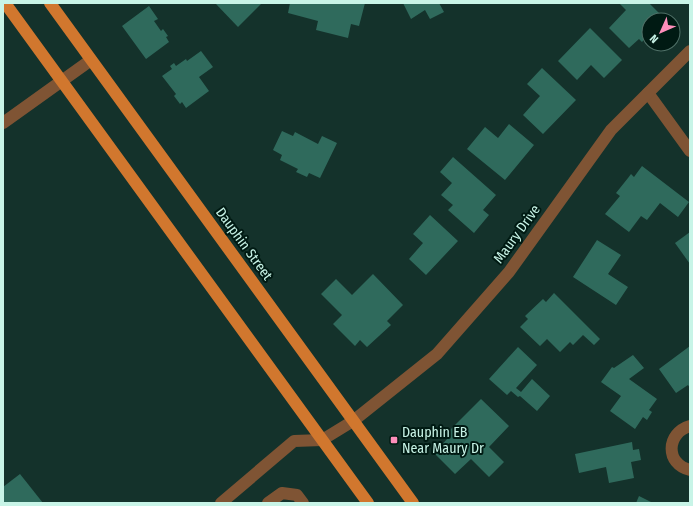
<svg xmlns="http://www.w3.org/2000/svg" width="693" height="506" font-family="'Fira Sans Condensed',sans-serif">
	<rect width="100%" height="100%" fill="#14322b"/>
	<!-- building -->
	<g fill="#2f6a5c">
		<polygon points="215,3 262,3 238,27"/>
		<polygon points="290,3 365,3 359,26 351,24 348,38 316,30 318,21 288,13"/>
		<polygon points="403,3 439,3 444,12 430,19 425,10 411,19"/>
		<polygon points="619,3 649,3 661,15 657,20 649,20 649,34 642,42 639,39 629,48 609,28 626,10"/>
		<polygon points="149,6 158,19 154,21 161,31 163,29 168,36 166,37 169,42 146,59 122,26"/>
		<polygon points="590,28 622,60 604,78 591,65 577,80 558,61"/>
		<polygon points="201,51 213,67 199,77 209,91 186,108 182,102 180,104 174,96 176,94 162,76 172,69 170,66 174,63 176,66 186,59 187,61"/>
		<polygon points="542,68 576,100 543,134 523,115 540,96 527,84"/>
		<polygon points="509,124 534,145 505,180 467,149 485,127 498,138"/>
		<polygon points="282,131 293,136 295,132 318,144 322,136 337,143 320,178 309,173 307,177 296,172 298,169 280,160 282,155 273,150"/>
		<polygon points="453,157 496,195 483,210 489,215 474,233 448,210 453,205 441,195 452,183 440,172"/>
		<polygon points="642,166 689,202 678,217 660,203 647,220 641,216 629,232 605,214 620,196 616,193 628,178 631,174 634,177"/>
		<polygon points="430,215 458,241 426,275 409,259 423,243 413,234"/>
		<polygon points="690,232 690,264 675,243"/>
		<polygon points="597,240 621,255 608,274 628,287 616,305 573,277"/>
		<polygon points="373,274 403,305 387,321 391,325 367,347 360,340 355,346 333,324 342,315 321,294 336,279 352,295"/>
		<polygon points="554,293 600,339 594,345 583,335 573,345 570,342 560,352 547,339 540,346 520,327 528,319 525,316 543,299 546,302"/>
		<polygon points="690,346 690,388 688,385 676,393 659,369"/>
		<polygon points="518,347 537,365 516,388 521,392 532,379 550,396 537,411 520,396 518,397 511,391 507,395 489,379"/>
		<polygon points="633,355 644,368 629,379 657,399 649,410 652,412 647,420 643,417 635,429 610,411 621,396 601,382 612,367 614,368"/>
		<polygon points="481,399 509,426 489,447 504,462 489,477 471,459 455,474 434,453 449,437 446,434"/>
		<polygon points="632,442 633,450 639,449 641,460 631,462 634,478 609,483 606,467 579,473 575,454"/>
		<polygon points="20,474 43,503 3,503 3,487"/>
		<polygon points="639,496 653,503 636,503"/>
	</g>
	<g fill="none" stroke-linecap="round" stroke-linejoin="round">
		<!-- minor -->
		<g stroke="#7f5434" stroke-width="12">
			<polyline points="648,93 690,151"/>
			<polyline points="3,123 91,60"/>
			<path d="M690 426C666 433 665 464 690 470"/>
			<polyline points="221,503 294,441 322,440 353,421 437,354 509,272 611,130 690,51"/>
			<polyline points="268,503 282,493 297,495 303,503"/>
		</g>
		<!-- major -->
		<g stroke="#d1772e" stroke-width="12">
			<polyline points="5,3 368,503"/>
			<polyline points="50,3 413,503"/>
		</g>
	</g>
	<!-- markers -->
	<rect fill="#fe8ebb" stroke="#001a13" stroke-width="1.5" x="390" y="436" width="8" height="8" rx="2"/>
	<g text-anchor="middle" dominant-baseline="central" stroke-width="4" stroke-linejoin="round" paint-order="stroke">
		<!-- street labels -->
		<g font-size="14" fill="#c8f4e7" stroke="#001a13">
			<text transform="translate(517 234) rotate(-54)">Maury Drive</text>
			<text transform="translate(244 244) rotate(54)">Dauphin Street</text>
		</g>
		<!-- poi labels -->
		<g font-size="14" fill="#c8f4e7" stroke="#001a13" text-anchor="start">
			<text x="402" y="432">Dauphin EB<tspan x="402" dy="16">Near Maury Dr</tspan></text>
		</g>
	</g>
	<!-- border -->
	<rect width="693" height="506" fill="none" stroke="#c8f4e7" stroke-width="8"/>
	<!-- north arrow -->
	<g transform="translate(661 32) rotate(225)"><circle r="19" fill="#001a13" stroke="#507168"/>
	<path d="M0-3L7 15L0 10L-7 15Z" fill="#fe8ebb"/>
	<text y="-6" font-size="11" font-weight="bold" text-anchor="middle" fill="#c8f4e7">N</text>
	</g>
</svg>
